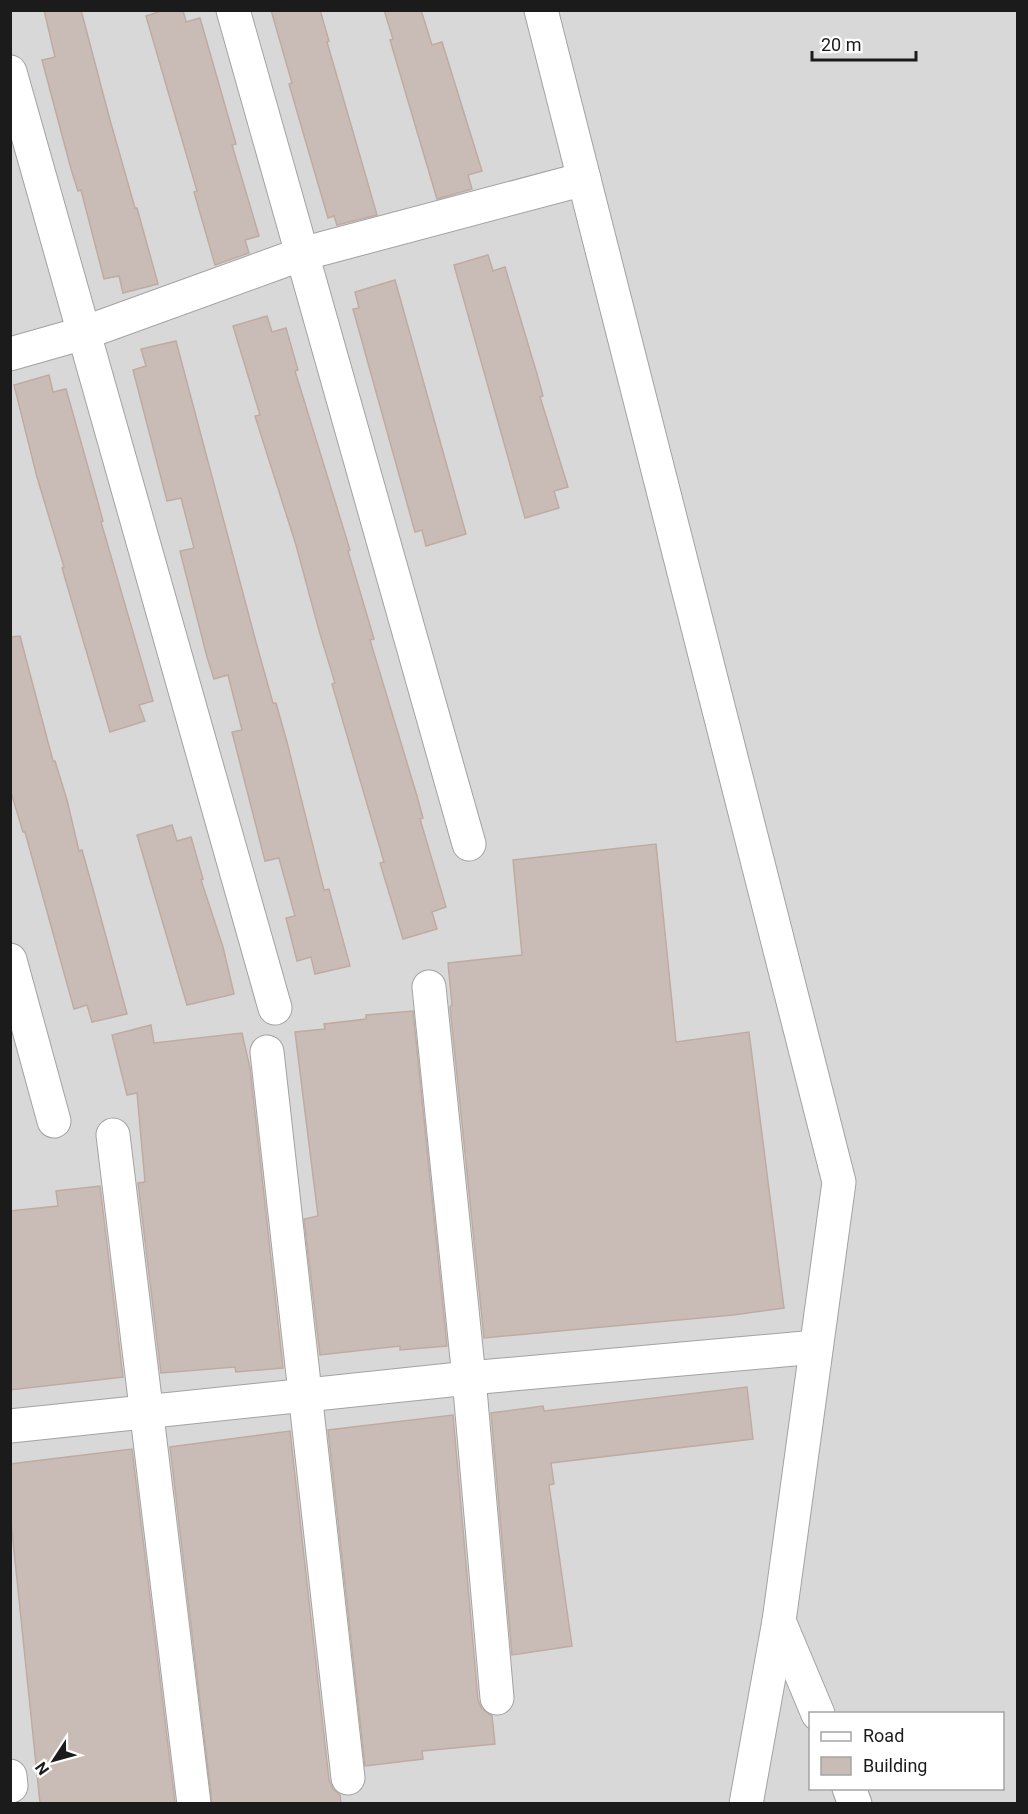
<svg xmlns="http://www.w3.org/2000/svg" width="1028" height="1814" font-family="Roboto,sans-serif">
	<rect width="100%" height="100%" fill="#ede7e0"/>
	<!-- residential -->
	<path fill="#d9d8d8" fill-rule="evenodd" d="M11 11H1017V1803L11 1804ZM810 1714H1002V1788H810Z"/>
	<!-- building -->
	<g fill="#c9bcb6" stroke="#bfaba2" stroke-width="1.5">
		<polygon points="44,10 81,10 110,120 135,208 137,208 158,284 123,293 119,276 104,279 81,190 78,191 71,169 42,60 55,57"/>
		<polygon points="164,10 183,10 186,22 200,18 236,144 232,145 259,236 245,240 249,253 215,265 194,192 197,191 146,16"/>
		<polygon points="271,10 320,10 329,41 327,42 377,215 337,225 334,216 328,218 289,84 292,83"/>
		<polygon points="384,10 421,10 432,45 442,42 482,171 468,175 472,189 437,199 390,40 393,39"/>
		<polygon points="488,255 493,271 505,267 537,374 543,396 540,397 568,487 554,491 559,508 525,518 454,265"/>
		<polygon points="395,280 466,534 426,546 422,530 415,532 353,309 359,308 355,292"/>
		<polygon points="267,316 272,332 286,328 298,370 295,371 350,550 348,551 374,639 370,640 417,796 423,818 420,819 446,907 432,912 437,929 403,939 380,863 384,862 332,684 335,683 320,634 296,545 255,416 260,415 233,326"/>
		<polygon points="176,341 257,646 273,703 276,703 287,742 324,890 329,889 350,966 315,974 311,957 297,961 286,918 295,916 279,858 265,861 232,732 242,730 228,675 214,679 207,657 180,551 194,548 181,498 167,501 133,370 146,366 141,349"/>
		<polygon points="49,375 53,392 66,389 97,499 103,521 101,522 153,701 139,705 145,721 110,732 62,568 64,567 37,477 14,385"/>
		<polygon points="20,636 53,761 55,761 67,800 79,851 82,850 93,889 127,1014 92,1022 87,1005 74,1009 25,832 23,832 10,789 10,637"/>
		<polygon points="172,825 177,841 191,837 203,879 201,880 223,947 234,994 187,1005 137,835"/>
		<polygon points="656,844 676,1042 749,1032 784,1308 733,1315 484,1338 450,1007 452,1005 448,963 522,955 513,860"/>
		<polygon points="413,1011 447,1346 400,1350 400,1346 320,1355 304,1219 318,1216 295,1032 325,1029 324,1024 366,1019 366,1015"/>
		<polygon points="151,1025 154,1043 242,1033 250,1068 283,1368 236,1372 235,1367 161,1373 138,1183 145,1182 137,1093 127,1095 112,1035"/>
		<polygon points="100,1186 123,1377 10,1390 10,1211 58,1206 56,1191"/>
		<polygon points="747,1387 753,1439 551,1463 554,1484 549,1485 572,1646 512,1655 491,1413 543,1406 544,1411"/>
		<polygon points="453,1415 478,1700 482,1709 492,1716 495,1744 422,1751 423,1759 365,1766 328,1430"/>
		<polygon points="290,1431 329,1780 333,1789 340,1795 341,1803 212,1803 170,1447"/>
		<polygon points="132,1449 175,1803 40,1803 10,1512 10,1464"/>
	</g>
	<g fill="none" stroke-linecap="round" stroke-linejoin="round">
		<!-- minor casing -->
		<g stroke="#a2a2a2" stroke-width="35">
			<g id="minor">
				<polyline points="233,10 469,844"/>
				<polyline points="541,10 839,1182 779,1621 746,1804"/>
				<polyline points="10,72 275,1008"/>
				<polyline points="10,354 84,333 302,254 584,179"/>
				<polyline points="10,960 54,1121"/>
				<polyline points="429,987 469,1378 497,1698"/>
				<polyline points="267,1052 348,1778"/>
				<polyline points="113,1135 194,1804"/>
				<polyline points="10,1426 469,1378 816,1347"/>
				<polyline points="779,1621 818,1714"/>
				<polyline points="10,1776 11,1786"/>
				<polyline points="849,1788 855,1804"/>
			</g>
		</g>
		<!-- minor -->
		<use href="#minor" stroke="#fff" stroke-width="33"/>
	</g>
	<!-- border -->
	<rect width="1028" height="1814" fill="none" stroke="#1b1b1b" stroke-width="24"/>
	<!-- legend -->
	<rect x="809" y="1712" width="195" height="78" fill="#ffffff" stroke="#a4a4a4" stroke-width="1.5"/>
	<rect x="821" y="1732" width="30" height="9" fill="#ffffff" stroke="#a4a4a4" stroke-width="1.5"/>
	<text x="863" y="1742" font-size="18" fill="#1b1b1b">Road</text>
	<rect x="821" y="1757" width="30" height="18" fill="#c9bcb6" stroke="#a4a4a4" stroke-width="1.5"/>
	<text x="863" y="1772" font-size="18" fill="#1b1b1b">Building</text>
	<!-- north arrow -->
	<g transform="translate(54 1760) rotate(234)" stroke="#ffffff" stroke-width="4.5" paint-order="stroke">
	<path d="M0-4.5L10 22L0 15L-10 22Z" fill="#1b1b1b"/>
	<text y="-9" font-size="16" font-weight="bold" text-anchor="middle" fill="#1b1b1b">N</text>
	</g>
	<!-- scale -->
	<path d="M812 51v9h104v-9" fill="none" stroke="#1b1b1b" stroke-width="3"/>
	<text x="821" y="51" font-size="18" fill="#1b1b1b" stroke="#ffffff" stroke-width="4.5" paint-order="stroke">20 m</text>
</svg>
